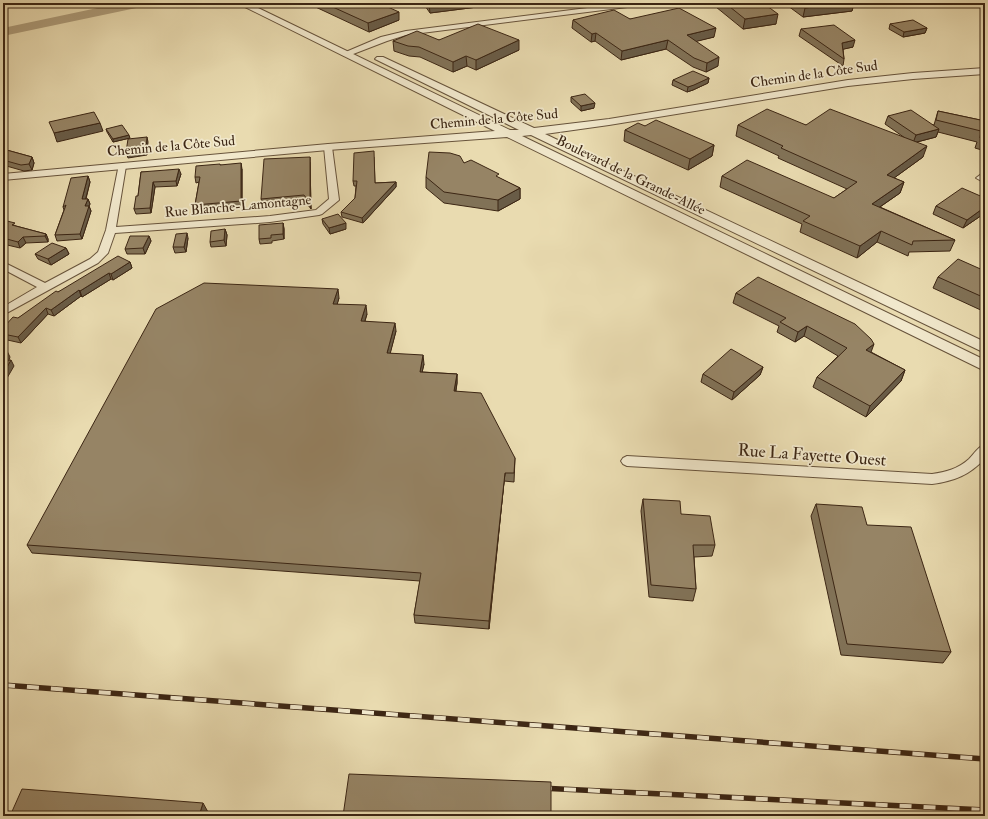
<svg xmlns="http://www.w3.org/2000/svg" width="988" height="819" font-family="'IM FELL Double Pica',serif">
	<rect width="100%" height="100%" fill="#e9dbb0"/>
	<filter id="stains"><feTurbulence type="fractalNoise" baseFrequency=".005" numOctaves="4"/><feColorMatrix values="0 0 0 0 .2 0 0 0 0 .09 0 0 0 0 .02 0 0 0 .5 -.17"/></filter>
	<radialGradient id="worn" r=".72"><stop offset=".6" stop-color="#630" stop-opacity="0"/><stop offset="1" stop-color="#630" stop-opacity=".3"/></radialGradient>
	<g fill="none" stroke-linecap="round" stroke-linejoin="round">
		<!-- river -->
		<polygon fill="#ae9d7b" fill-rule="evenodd" points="121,3 148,3 146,6 141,7 3,36 3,28"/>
		<!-- minor casing -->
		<g stroke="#67533b" stroke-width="2">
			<g id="minor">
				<polygon points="627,3 646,3 643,5 406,35 387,41 348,56 345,56 341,54 381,37 406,31"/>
				<polygon points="328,144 332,147 339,200 322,214 319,215 270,222 115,233 108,253 98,263 3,315 3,307 37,287 3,269 3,262 45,283 90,259 98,252 106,230 119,164 125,164 126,166 116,227 270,216 316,210 329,199 324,147"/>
				<polygon points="980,175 985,177 985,183 976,178"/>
				<path d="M985 444V458C970 475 954 481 932 484L627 466 623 464 621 461 623 458 627 456 932 474C946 472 958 469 969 459 974 454 978 447 985 444Z"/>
			</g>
		</g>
		<!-- tertiary casing -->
		<g stroke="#67533b" stroke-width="2">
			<polygon id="tertiary" points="237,3 248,3 510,130 519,130 375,59 377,57 383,57 534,128 609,119 848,80 913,73 985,68 985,74 913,79 848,86 609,125 545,134 985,342 985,353 531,135 522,136 985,360 985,371 507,137 328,150 3,180 3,174 328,144 495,131"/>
		</g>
		<!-- minor -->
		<use href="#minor" fill="#f1e8cc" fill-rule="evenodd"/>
		<!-- tertiary -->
		<use href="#tertiary" fill="#f1e8cc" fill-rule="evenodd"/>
		<!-- rail casing -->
		<g stroke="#3c2614" stroke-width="5.5">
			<g id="rail">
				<polyline points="3,685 985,759"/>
				<polyline points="540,788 985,810"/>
			</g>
		</g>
		<!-- rail -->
		<use href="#rail" stroke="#f1e8cc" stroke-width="4" stroke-dasharray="12" stroke-linecap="butt"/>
	</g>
	<!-- wall -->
	<g fill="#817257" stroke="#3c2614">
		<polygon points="307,3 379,3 399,20 369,32"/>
		<polygon points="423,3 509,3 430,13"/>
		<polygon points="717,3 763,3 776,24 743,29 716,7"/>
		<polygon points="784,3 854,3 852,11 803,17"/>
		<polygon points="912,3 985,3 985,4 915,6"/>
		<polygon points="630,19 714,37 696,41 718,66 706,72 693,67 666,49 621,60 595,41 591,42 572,28 573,20"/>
		<polygon points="890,24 927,28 925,33 903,37 889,29"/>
		<polygon points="801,29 853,47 843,49 844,59 843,66 799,36"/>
		<polygon points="439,40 519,50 476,70 467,66 453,72 420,57 409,56 394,51 393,41"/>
		<polygon points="709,78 708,83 693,90 687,92 672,85 673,80"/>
		<polygon points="571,97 594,108 581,111 571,102"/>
		<polygon points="938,111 985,121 985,151 975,148 977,142 938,132 936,137 917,142 923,157 894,178 904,182 900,193 880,207 955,240 950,251 909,252 908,256 877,242 857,258 800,232 802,224 720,187 722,176 834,198 847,189 778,158 779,156 736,136 738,125 806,125 905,138 885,124 888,116 934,125"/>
		<polygon points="645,126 714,145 712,156 688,170 624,141 625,130"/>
		<polygon points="106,129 130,138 113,142 107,132"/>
		<polygon points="3,149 32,157 34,163 32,170 24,171 3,165"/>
		<polygon points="374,157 375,183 396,182 396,187 363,223 342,217 341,212 355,198 356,186 354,186 353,181"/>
		<polygon points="310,162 311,209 305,201 263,204 261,199"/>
		<polygon points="464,163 499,178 520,188 520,199 498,211 444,203 426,188 426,177"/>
		<polygon points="220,165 242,169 242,206 197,211 195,205 199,182 196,183 195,177"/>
		<polygon points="141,172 181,174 177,186 155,187 151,213 136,214 134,209 138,196"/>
		<polygon points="88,176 90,182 86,199 88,199 90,204 89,206 91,211 82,239 57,241 55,235 64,210 63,207"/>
		<polygon points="985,198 985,213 963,228 933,214 936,206"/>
		<polygon points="322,219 346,229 330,234 323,224"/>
		<polygon points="3,220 16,226 46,234 48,239 48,242 26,243 20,248 3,244"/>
		<polygon points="283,223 284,229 284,239 272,241 272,243 260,244 259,239"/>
		<polygon points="225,229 227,235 226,246 211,247 210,242"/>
		<polygon points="149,236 151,241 145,254 127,254 125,249"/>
		<polygon points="188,238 186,252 175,253 173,247"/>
		<polygon points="66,248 69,254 51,265 38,259 35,254"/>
		<polygon points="130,262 132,268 113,280 111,279 82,297 81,296 54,316 48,314 21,343 3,339 3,328 58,292"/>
		<polygon points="985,271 985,312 933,288 938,277"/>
		<polygon points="736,293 871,352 905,370 901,381 866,417 813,387 817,377 838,356 804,336 795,342 777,332 779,326 733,303"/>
		<polygon points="339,298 337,304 367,314 365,321 396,331 390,353 424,364 422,372 457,374 457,383 456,391 515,458 514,482 504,481 489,629 415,623 414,615 420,581 32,553 27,545"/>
		<polygon points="763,367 760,375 732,400 701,382 703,374"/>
		<polygon points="643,499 681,514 715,545 712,556 694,557 696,589 693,601 649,597 641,511"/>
		<polygon points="816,504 867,525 951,652 943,663 841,655 811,516"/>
	</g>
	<!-- shaded-wall -->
	<g fill="#695c47" stroke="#3c2614">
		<polygon points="434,3 509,3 430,13 429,4"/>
		<polygon points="845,3 854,3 852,11 803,17 805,8"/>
		<polygon points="399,12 399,20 369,32 368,23"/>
		<polygon points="778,14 776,24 743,29 745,19"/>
		<polygon points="716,28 714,37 686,44 687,35"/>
		<polygon points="927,28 925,33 903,37 904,32"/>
		<polygon points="596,33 595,41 591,42 592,34"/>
		<polygon points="519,40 519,50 476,70 476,60"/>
		<polygon points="668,40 666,49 621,60 622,51"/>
		<polygon points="855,40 853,47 840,50 842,43"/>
		<polygon points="466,56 467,66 453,72 453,62"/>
		<polygon points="719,57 718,66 706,72 707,63"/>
		<polygon points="709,78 708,83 693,90 687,92 688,87"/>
		<polygon points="595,103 594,108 581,111 581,106"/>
		<polygon points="100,123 103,131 57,142 54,133"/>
		<polygon points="939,129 936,137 913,143 916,135"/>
		<polygon points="129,135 130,138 113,142 113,139"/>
		<polygon points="147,137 148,142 147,155 128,158 126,152"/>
		<polygon points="714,145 712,156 688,170 690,159"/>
		<polygon points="927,146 923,157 883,186 887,175"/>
		<polygon points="32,157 34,163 32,170 29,164"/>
		<polygon points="310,157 310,162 311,209 310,203"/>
		<polygon points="241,163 242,169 242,206 241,201"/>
		<polygon points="179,169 181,174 177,186 176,181"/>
		<polygon points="88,176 90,182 84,205 82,199"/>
		<polygon points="153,182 155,187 151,213 150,208"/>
		<polygon points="396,182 396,187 363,223 362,218"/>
		<polygon points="904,182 900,193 868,215 872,204"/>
		<polygon points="520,188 520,199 498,211 498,200"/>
		<polygon points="88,199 90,204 89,206 91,211 82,239 80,234 85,206"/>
		<polygon points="985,207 985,213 963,228 967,220"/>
		<polygon points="283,223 284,229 284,239 283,234"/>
		<polygon points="346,223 346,229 330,234 329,228"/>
		<polygon points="225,229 227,235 226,246 224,240"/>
		<polygon points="881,231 877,242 857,258 860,246"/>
		<polygon points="187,233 188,238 186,252 184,247"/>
		<polygon points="46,234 48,239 48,242 45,236"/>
		<polygon points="149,236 151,241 145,254 143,248"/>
		<polygon points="23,237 26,243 20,248 18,242"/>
		<polygon points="66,248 69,254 51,265 48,259"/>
		<polygon points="130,262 132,268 113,280 111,274"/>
		<polygon points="109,273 111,279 82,297 80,291"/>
		<polygon points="338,289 339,298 335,312 333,304"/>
		<polygon points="79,290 81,296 54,316 51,310"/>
		<polygon points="366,305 367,314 362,330 361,321"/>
		<polygon points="46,308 48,314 21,343 18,337"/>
		<polygon points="395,323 396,331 388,362 387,353"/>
		<polygon points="807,326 804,336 795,342 798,332"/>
		<polygon points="874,344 870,355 866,350"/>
		<polygon points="7,351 10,357 7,367 4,361"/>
		<polygon points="423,355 424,364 420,381 420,372"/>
		<polygon points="11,360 14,366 3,385 3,374"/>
		<polygon points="763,367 760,375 732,400 734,392"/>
		<polygon points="905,370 901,381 866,417 870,406"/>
		<polygon points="457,374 457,383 454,400 454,391"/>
		<polygon points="505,473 504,481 489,629 489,621"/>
		<polygon points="203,803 208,812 207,816 199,816"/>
	</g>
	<!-- building -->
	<g fill="#968465" stroke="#3c2614">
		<polygon points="324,3 379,3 399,12 368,23"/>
		<polygon points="725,3 763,3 778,14 745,19"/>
		<polygon points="798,3 845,3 805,8"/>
		<polygon points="679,8 716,28 687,35 719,57 707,63 694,58 668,40 622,51 596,33 592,34 573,20 614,10 630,19"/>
		<polygon points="913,20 927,28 904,32 890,24"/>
		<polygon points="478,24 519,40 476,60 466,56 453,62 419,47 408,46 393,41 417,31 439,40"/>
		<polygon points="834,25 855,40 842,43 844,59 801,29"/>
		<polygon points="693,71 709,78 694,85 688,87 673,80"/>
		<polygon points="585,94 595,103 581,106 571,97"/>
		<polygon points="767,109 806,125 830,109 927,146 887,175 904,182 872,204 955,240 913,241 912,245 881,231 860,246 803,221 810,216 722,176 747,160 834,198 857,182 781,148 783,146 738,125"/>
		<polygon points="911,110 939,129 916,135 888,116"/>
		<polygon points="938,111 985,121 985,139 980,138 981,131 936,120"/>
		<polygon points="94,112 100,123 54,133 49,122"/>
		<polygon points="656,120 714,145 690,159 625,130 638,123 645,126"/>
		<polygon points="122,125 129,135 113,139 106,129"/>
		<polygon points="147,137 146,150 126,152 128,139"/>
		<polygon points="3,149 32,157 29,164 21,165 3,160"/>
		<polygon points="374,151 375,183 396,182 362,218 341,212 355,198 357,181 353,181 354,153"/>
		<polygon points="429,152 450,153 460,156 464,163 471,160 499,174 496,176 520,188 498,200 444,192 426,177"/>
		<polygon points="310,157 310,203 304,195 261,199 264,159"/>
		<polygon points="241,163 241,201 195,205 200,177 195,177 196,166 220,164 220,165"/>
		<polygon points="179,169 176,181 153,182 150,208 134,209 136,196 138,196 141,172"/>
		<polygon points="88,176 82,199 88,199 85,206 89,206 80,234 55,235 66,205 63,207 71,178"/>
		<polygon points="962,188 985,198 985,207 967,220 936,206"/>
		<polygon points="338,214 346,223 329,228 322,219"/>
		<polygon points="3,220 15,223 12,225 46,234 45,236 23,237 18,242 3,238 3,236 4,235 3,235"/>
		<polygon points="283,223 283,234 271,235 271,238 259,239 259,225"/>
		<polygon points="225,229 224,240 210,242 211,231"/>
		<polygon points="187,233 184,247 173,247 176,234"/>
		<polygon points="130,236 149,236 143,248 125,249"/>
		<polygon points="52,243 66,248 48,259 35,254"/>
		<polygon points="118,256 130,262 111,274 109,273 80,291 79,290 51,310 46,308 18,337 3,334 3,328 13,317 18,318 56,291 58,292"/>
		<polygon points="958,259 985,271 985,298 938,277"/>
		<polygon points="758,277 855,324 871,339 874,344 866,350 905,370 870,406 817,377 847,348 807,326 798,332 780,322 786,318 736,293"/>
		<polygon points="204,283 338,289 333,304 366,305 361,321 395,323 387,353 423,355 420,372 457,374 454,391 481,393 515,458 514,473 505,473 489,621 414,615 421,573 27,545 156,309"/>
		<polygon points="731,349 763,367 734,392 703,374"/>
		<polygon points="3,351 7,351 4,361 11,360 3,374"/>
		<polygon points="643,499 680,501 681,514 710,516 715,545 693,545 696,589 651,585"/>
		<polygon points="816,504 862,507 867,525 911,527 951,652 847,644"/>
		<polygon points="349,774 551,782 551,816 343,816"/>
		<polygon points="22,789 203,803 199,816 10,816"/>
	</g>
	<g text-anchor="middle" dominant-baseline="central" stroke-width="3.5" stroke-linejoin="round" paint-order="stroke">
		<!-- far-street labels -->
		<g font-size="14" fill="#3c2614" stroke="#f1e8cc">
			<text transform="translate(814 74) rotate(-8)">Chemin de la Côte Sud</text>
			<text transform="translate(494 119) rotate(-5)">Chemin de la Côte Sud</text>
			<text transform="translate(171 146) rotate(-5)">Chemin de la Côte Sud</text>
			<text transform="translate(631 175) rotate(26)">Boulevard de la Grande-Allée</text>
			<text transform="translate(238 206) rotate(-5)">Rue Blanche-Lamontagne</text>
		</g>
		<!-- street labels -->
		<g font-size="17" fill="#3c2614" stroke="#f1e8cc">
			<text transform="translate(812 455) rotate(4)">Rue La Fayette Ouest</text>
		</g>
	</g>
	<!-- margin -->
	<rect width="988" height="819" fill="none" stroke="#e9dbb0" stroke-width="16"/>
	<rect x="4" y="4" width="980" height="811" fill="none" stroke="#3c2614" stroke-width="2"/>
	<rect x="8" y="8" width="972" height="803" fill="none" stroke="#3c2614"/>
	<rect width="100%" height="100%" filter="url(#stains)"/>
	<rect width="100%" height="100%" fill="url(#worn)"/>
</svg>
